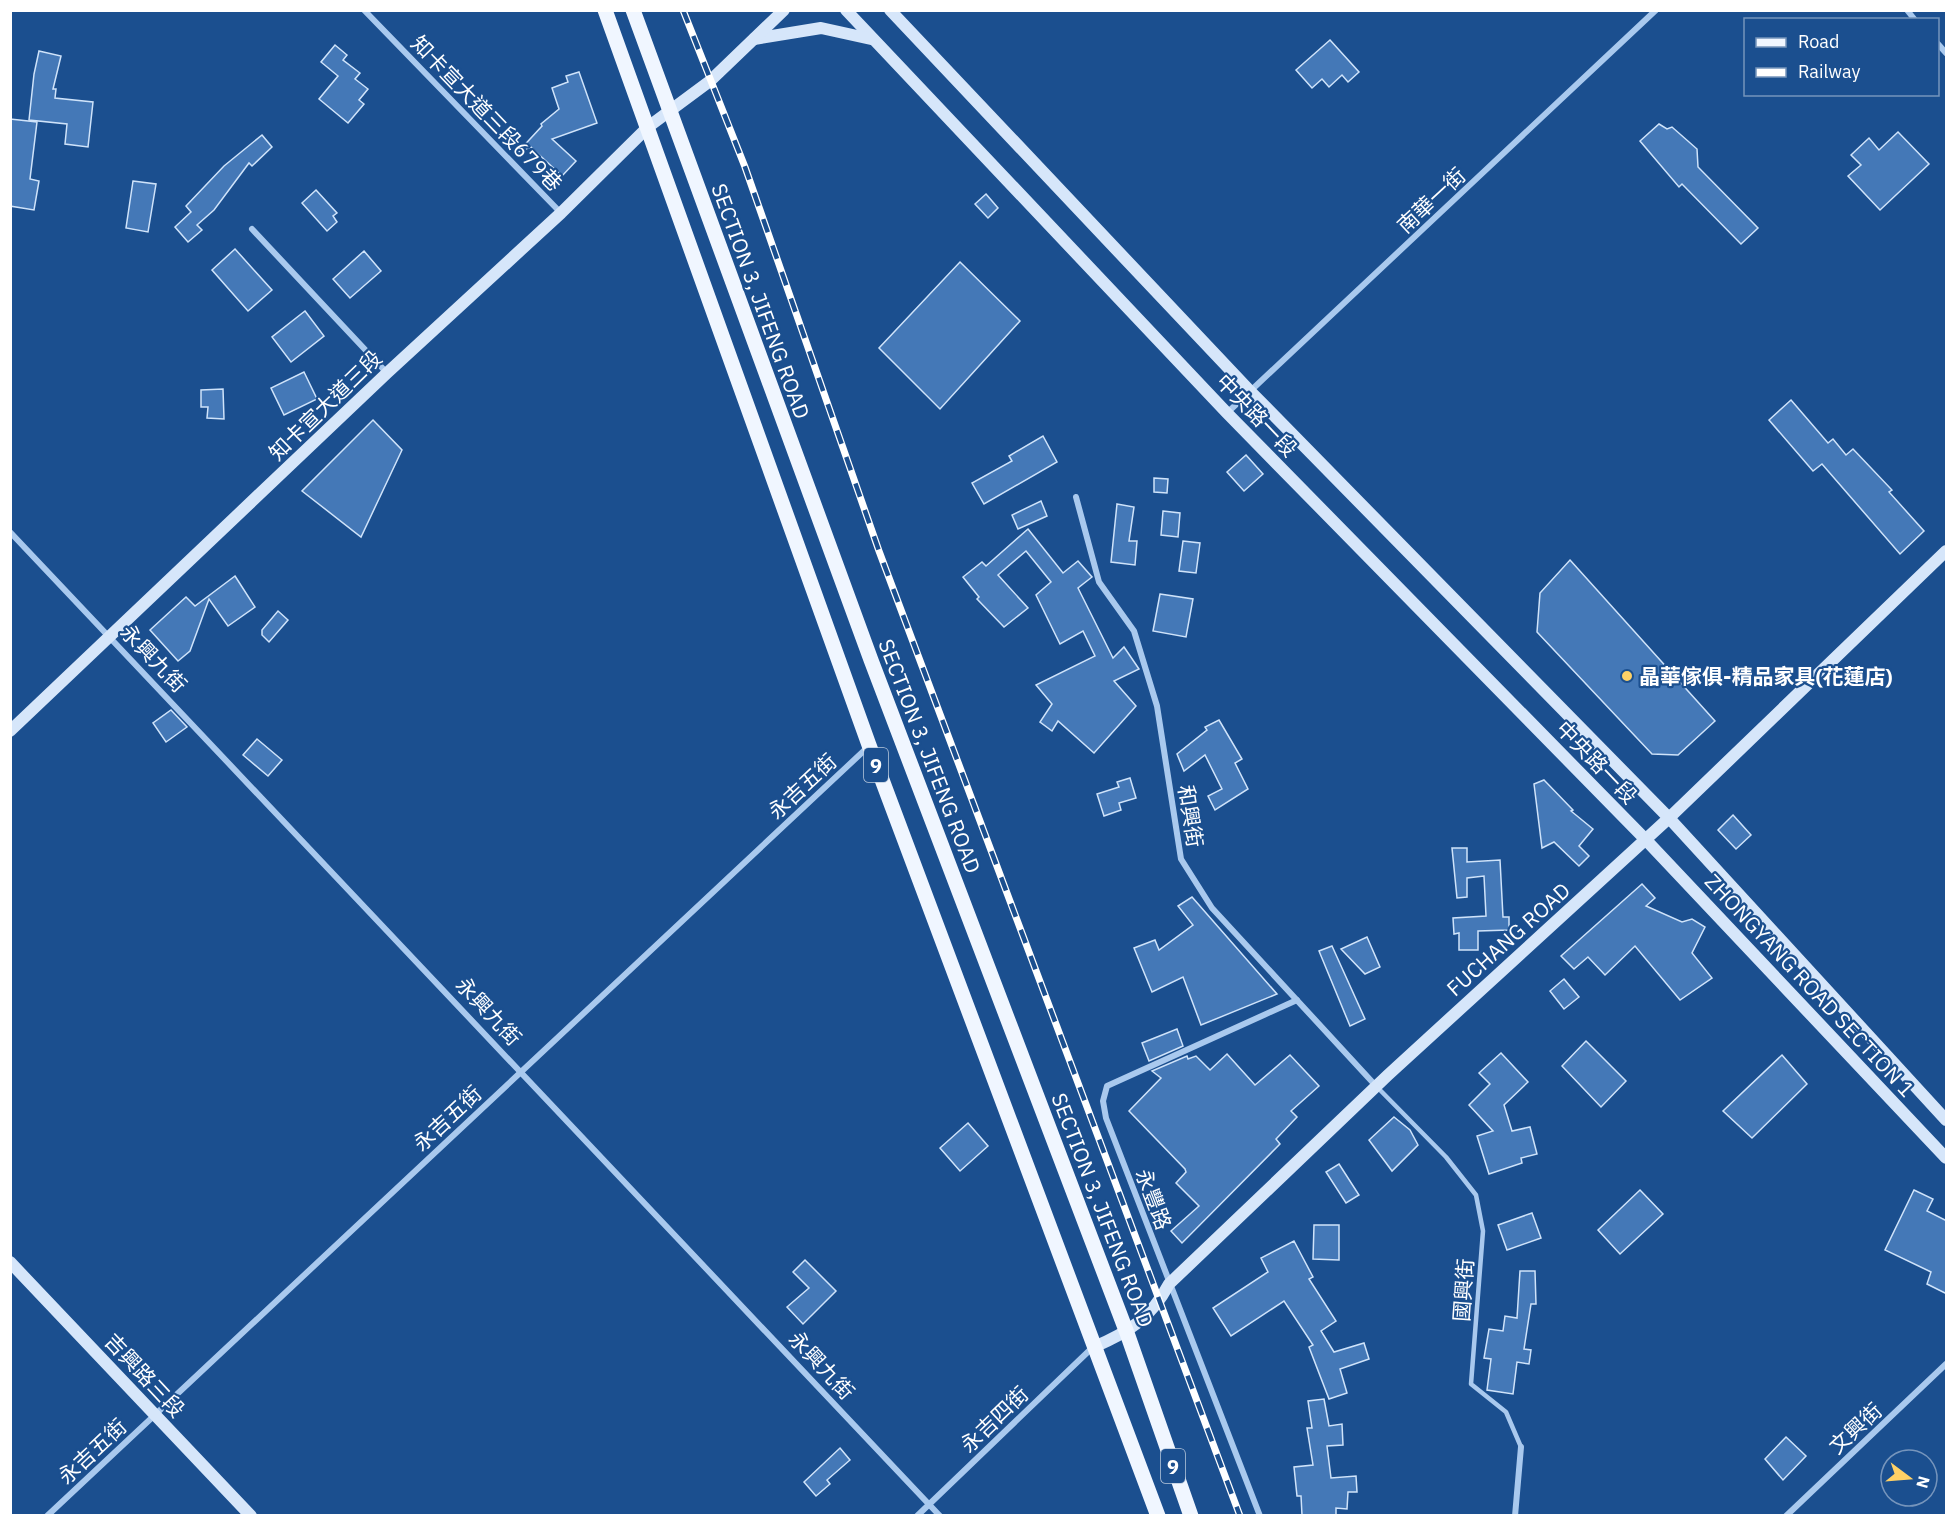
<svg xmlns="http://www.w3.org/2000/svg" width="1957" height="1526" font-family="'IBM Plex Sans','Noto Sans TC',sans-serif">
	<rect width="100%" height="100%" fill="#1b4f8f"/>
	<!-- building -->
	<g fill="#4478b7" stroke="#cfe3fa" stroke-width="1.5">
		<polygon points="1330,40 1359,72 1348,82 1342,75 1329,87 1322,79 1312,88 1296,70"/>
		<polygon points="335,45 347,55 343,60 360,73 355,79 368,89 359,100 364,104 348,123 319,99 338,76 321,62"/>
		<polygon points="39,51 61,56 53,89 56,89 55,98 93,102 88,147 65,144 67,124 29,120 34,74"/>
		<polygon points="579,72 597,123 552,139 576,161 562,176 531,147 518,152 542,126 541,124 559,109 552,88 568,82 566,76"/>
		<polygon points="10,119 37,122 30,179 39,181 34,210 10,206"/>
		<polygon points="1659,124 1667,129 1672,127 1697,149 1698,167 1758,228 1741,244 1682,184 1679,187 1640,141"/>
		<polygon points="1898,132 1929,164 1880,210 1848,176 1861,165 1851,155 1869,138 1879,150"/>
		<polygon points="262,135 272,147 252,166 249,163 214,210 197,225 202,230 188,242 175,227 191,212 186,206 224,166"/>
		<polygon points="133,181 156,184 148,232 126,228"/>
		<polygon points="316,190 337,213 333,216 337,222 327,231 302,203"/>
		<polygon points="986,194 998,208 988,218 975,204"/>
		<polygon points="235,249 272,290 248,311 212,270"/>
		<polygon points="364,251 381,271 350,298 333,279"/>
		<polygon points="960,262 1020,321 940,409 879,348"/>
		<polygon points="305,311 324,336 291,362 272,337"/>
		<polygon points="304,372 317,399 284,415 271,388"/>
		<polygon points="223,389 224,419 207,418 208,407 201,407 201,390"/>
		<polygon points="1791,400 1828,443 1833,439 1846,455 1853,449 1892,490 1889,492 1924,531 1900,554 1822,464 1813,471 1769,420"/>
		<polygon points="373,420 402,450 361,537 302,491"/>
		<polygon points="1043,436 1057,462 984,504 972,483 1012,461 1009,456"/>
		<polygon points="1246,455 1263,474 1244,491 1227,472"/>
		<polygon points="1154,478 1168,479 1167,493 1154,492"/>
		<polygon points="1041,501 1047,516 1018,529 1012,515"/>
		<polygon points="1117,504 1134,507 1129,541 1137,541 1135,565 1111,562"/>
		<polygon points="1163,511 1180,513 1178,537 1161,535"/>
		<polygon points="1028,529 1063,573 1078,561 1092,577 1078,588 1113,658 1124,647 1139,669 1114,681 1136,706 1094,753 1058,721 1052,731 1040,722 1052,704 1036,685 1095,656 1083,631 1060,644 1036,595 1051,582 1026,551 998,575 1028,608 1004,627 977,599 979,597 963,577 982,562 986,566"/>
		<polygon points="1183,541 1200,543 1196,573 1179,571"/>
		<polygon points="1570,560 1715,721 1678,755 1652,754 1537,632 1540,593"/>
		<polygon points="235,576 255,607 228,626 209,599 190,651 178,661 150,630 186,597 195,606"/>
		<polygon points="1160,594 1193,599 1186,637 1153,631"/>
		<polygon points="278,611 288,620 269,642 262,635 262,630"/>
		<polygon points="171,710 187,727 166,742 153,723"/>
		<polygon points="1219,720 1242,759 1235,763 1248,789 1215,810 1208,796 1222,789 1205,755 1184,771 1177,754 1207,730 1205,727"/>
		<polygon points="257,739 282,760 268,776 243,755"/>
		<polygon points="1130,778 1136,798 1119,803 1121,810 1104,816 1097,794 1119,787 1117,782"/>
		<polygon points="1544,780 1573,810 1571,811 1593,829 1579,846 1589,856 1579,866 1554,842 1542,848 1534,784"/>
		<polygon points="1733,815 1751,835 1736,849 1718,830"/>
		<polygon points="1452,848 1467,848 1467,862 1500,860 1503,917 1509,917 1509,930 1478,931 1478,950 1459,950 1459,933 1454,934 1453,918 1486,916 1484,876 1467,878 1467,897 1457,898"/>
		<polygon points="1642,884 1655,898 1646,906 1682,922 1692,919 1705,927 1692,953 1712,978 1680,1000 1635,946 1605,975 1588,957 1574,969 1561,956"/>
		<polygon points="1192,897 1277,994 1201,1025 1183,977 1152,992 1134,948 1155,940 1159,950 1193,925 1178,906"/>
		<polygon points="1367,937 1380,967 1365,974 1341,949"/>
		<polygon points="1332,946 1365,1019 1350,1026 1319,951"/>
		<polygon points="1564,979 1579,997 1564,1009 1550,991"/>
		<polygon points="1177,1029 1183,1046 1149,1061 1142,1043"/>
		<polygon points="1586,1041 1626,1081 1601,1107 1562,1066"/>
		<polygon points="1501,1053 1528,1082 1504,1105 1512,1131 1530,1127 1537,1154 1521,1158 1522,1163 1489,1174 1477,1136 1493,1131 1469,1105 1490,1084 1479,1073"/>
		<polygon points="1227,1054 1255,1085 1290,1055 1319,1086 1291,1111 1297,1117 1276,1139 1280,1144 1182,1243 1171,1231 1199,1206 1176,1183 1186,1172 1185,1169 1129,1111 1161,1078 1152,1071 1187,1056 1188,1059 1196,1056 1210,1070"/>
		<polygon points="1782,1055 1807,1084 1752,1138 1723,1111"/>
		<polygon points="1394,1117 1410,1130 1418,1145 1392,1171 1369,1140"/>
		<polygon points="968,1123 988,1146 960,1171 940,1148"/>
		<polygon points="1339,1164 1359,1195 1346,1203 1326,1172"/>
		<polygon points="1640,1190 1663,1214 1620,1254 1598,1230"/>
		<polygon points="1914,1190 1933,1199 1927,1211 1947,1221 1947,1294 1927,1284 1931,1272 1885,1250"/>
		<polygon points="1532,1213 1541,1238 1507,1250 1498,1225"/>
		<polygon points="1314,1225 1339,1225 1339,1260 1313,1259"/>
		<polygon points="1294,1241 1313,1277 1309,1279 1336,1321 1321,1331 1334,1352 1364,1343 1369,1359 1340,1369 1347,1393 1329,1399 1309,1347 1313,1345 1284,1301 1231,1336 1213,1308 1268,1272 1261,1258"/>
		<polygon points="805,1260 836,1291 803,1324 787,1307 809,1288 793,1272"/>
		<polygon points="1520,1271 1535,1271 1536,1304 1531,1304 1524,1349 1531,1350 1529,1364 1517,1362 1513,1394 1487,1390 1491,1359 1484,1358 1489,1329 1503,1331 1505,1316 1517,1318"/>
		<polygon points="1324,1399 1329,1426 1342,1424 1343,1445 1327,1446 1331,1478 1356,1476 1357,1492 1348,1492 1347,1509 1336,1508 1336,1515 1302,1515 1301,1496 1297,1496 1294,1467 1313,1465 1307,1428 1312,1428 1308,1401"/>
		<polygon points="1786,1437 1806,1456 1783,1480 1765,1459"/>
		<polygon points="840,1448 850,1460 827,1480 830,1484 816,1496 804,1482"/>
	</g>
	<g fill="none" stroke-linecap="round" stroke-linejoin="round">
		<!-- lane -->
		<polyline stroke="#a9c9ee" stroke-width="4.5" points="1378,1088 1446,1157 1476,1195 1483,1231 1471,1384 1506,1412 1521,1447"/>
		<!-- street -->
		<g stroke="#a9c9ee" stroke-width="6">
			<polyline points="364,10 561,213"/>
			<polyline points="1907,10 1915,20"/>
			<polyline points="1938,44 1946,53"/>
			<polyline points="252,229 387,373"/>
			<polyline points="1227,413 1656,10"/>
			<polyline points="1076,497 1099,582 1134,631 1157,706 1181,859 1212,908 1376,1086"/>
			<polyline points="10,532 940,1516"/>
			<polyline points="47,1516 869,746"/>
			<polyline points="917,1516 1093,1347"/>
			<polyline points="1260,1516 1106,1118 1103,1101 1107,1086 1297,1000"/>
			<polyline points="1515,1516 1521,1447"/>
			<polyline points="1786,1516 1946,1364"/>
		</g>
		<!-- secondary -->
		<g stroke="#d6e6fa" stroke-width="12">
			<polyline points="846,10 1227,413 1646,840 1946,1158"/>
			<polyline points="890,10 1250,391 1669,818 1946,1120"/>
			<polyline points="754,39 821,28 871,39"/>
			<polyline points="10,731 387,373 561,213 648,127 710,81 784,10"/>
			<polyline points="10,1262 251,1516"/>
			<path d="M1094 1347C1129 1332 1151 1318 1169 1284L1388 1075 1669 818 1946 551"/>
		</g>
		<!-- primary -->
		<g stroke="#f0f6ff" stroke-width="15">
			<polyline points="605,10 869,745 1158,1516"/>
			<polyline points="633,10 871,660 1127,1333 1191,1516"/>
		</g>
		<!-- rail casing -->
		<g stroke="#fff" stroke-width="7">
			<polyline id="rail" points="683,10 745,167 879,551 1240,1516"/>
		</g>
		<!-- rail -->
		<use href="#rail" stroke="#1b4f8f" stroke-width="4.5" stroke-dasharray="14" stroke-linecap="butt"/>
	</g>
	<!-- markers -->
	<circle fill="#ffd166" stroke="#1b4f8f" stroke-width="2" cx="1627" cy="676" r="6"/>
	<g text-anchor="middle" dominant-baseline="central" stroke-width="4.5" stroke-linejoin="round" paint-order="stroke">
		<!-- shield labels -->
		<g fill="#1b4f8f" stroke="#bbcadd" stroke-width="1.5">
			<rect x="864" y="748" width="24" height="34" rx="4.5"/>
			<rect x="1161" y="1449" width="24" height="34" rx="4.5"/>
		</g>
		<g font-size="20" font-weight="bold" fill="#fff">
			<text x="876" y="765">9</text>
			<text x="1173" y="1466">9</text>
		</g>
		<!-- street labels -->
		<g font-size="21" fill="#fff" stroke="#1b4f8f">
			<text transform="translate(487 113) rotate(46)">知卡宣大道三段679巷</text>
			<text transform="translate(1431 200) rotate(-43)">南華一街</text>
			<text transform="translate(761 301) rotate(70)">SECTION 3, JIFENG ROAD</text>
			<text transform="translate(325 405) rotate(-44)">知卡宣大道三段</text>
			<text transform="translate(1257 415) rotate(46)">中央路一段</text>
			<text transform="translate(154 658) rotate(46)">永興九街</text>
			<text transform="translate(930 756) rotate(69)">SECTION 3, JIFENG ROAD</text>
			<text transform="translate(1597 762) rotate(46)">中央路一段</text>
			<text transform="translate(802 786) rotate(-43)">永吉五街</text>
			<text transform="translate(1191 816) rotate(81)">和興街</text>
			<text transform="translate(1508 939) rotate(-42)">FUCHANG ROAD</text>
			<text transform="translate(1810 985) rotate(47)">ZHONGYANG ROAD SECTION 1</text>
			<text transform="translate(489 1011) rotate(47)">永興九街</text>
			<text transform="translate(447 1118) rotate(-43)">永吉五街</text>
			<text transform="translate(1154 1199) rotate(69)">永豐路</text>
			<text transform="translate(1103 1210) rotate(69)">SECTION 3, JIFENG ROAD</text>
			<text transform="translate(1463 1290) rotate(-86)">國興街</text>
			<text transform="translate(822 1365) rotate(47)">永興九街</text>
			<text transform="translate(145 1375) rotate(47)">吉興路三段</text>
			<text transform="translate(994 1419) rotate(-44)">永吉四街</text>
			<text transform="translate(1855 1428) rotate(-43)">文興街</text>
			<text transform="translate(92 1451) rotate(-43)">永吉五街</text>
		</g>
		<!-- poi labels -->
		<g font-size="21" font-weight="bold" fill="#fff" stroke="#1b4f8f" text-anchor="start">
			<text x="1639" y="676">晶華傢俱-精品家具(花蓮店)</text>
		</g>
	</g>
	<!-- border -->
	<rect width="1957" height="1526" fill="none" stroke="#ffffff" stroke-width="24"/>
	<!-- legend -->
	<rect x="1744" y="18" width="195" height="78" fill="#1b4f8f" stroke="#7695bc" stroke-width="1.5"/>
	<rect x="1756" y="38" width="30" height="9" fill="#f0f6ff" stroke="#7695bc" stroke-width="1.5"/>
	<text x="1798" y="48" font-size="18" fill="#ffffff">Road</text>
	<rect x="1756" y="68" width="30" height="9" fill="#ffffff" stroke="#7695bc" stroke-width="1.5"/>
	<text x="1798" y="78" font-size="18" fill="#ffffff">Railway</text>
	<!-- north arrow -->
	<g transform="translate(1909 1478) rotate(106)"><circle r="28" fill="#1b4f8f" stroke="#7695bc" stroke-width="1.5"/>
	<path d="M0-4.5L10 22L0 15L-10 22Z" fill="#ffd166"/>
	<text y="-9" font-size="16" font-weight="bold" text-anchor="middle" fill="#ffffff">N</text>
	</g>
</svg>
